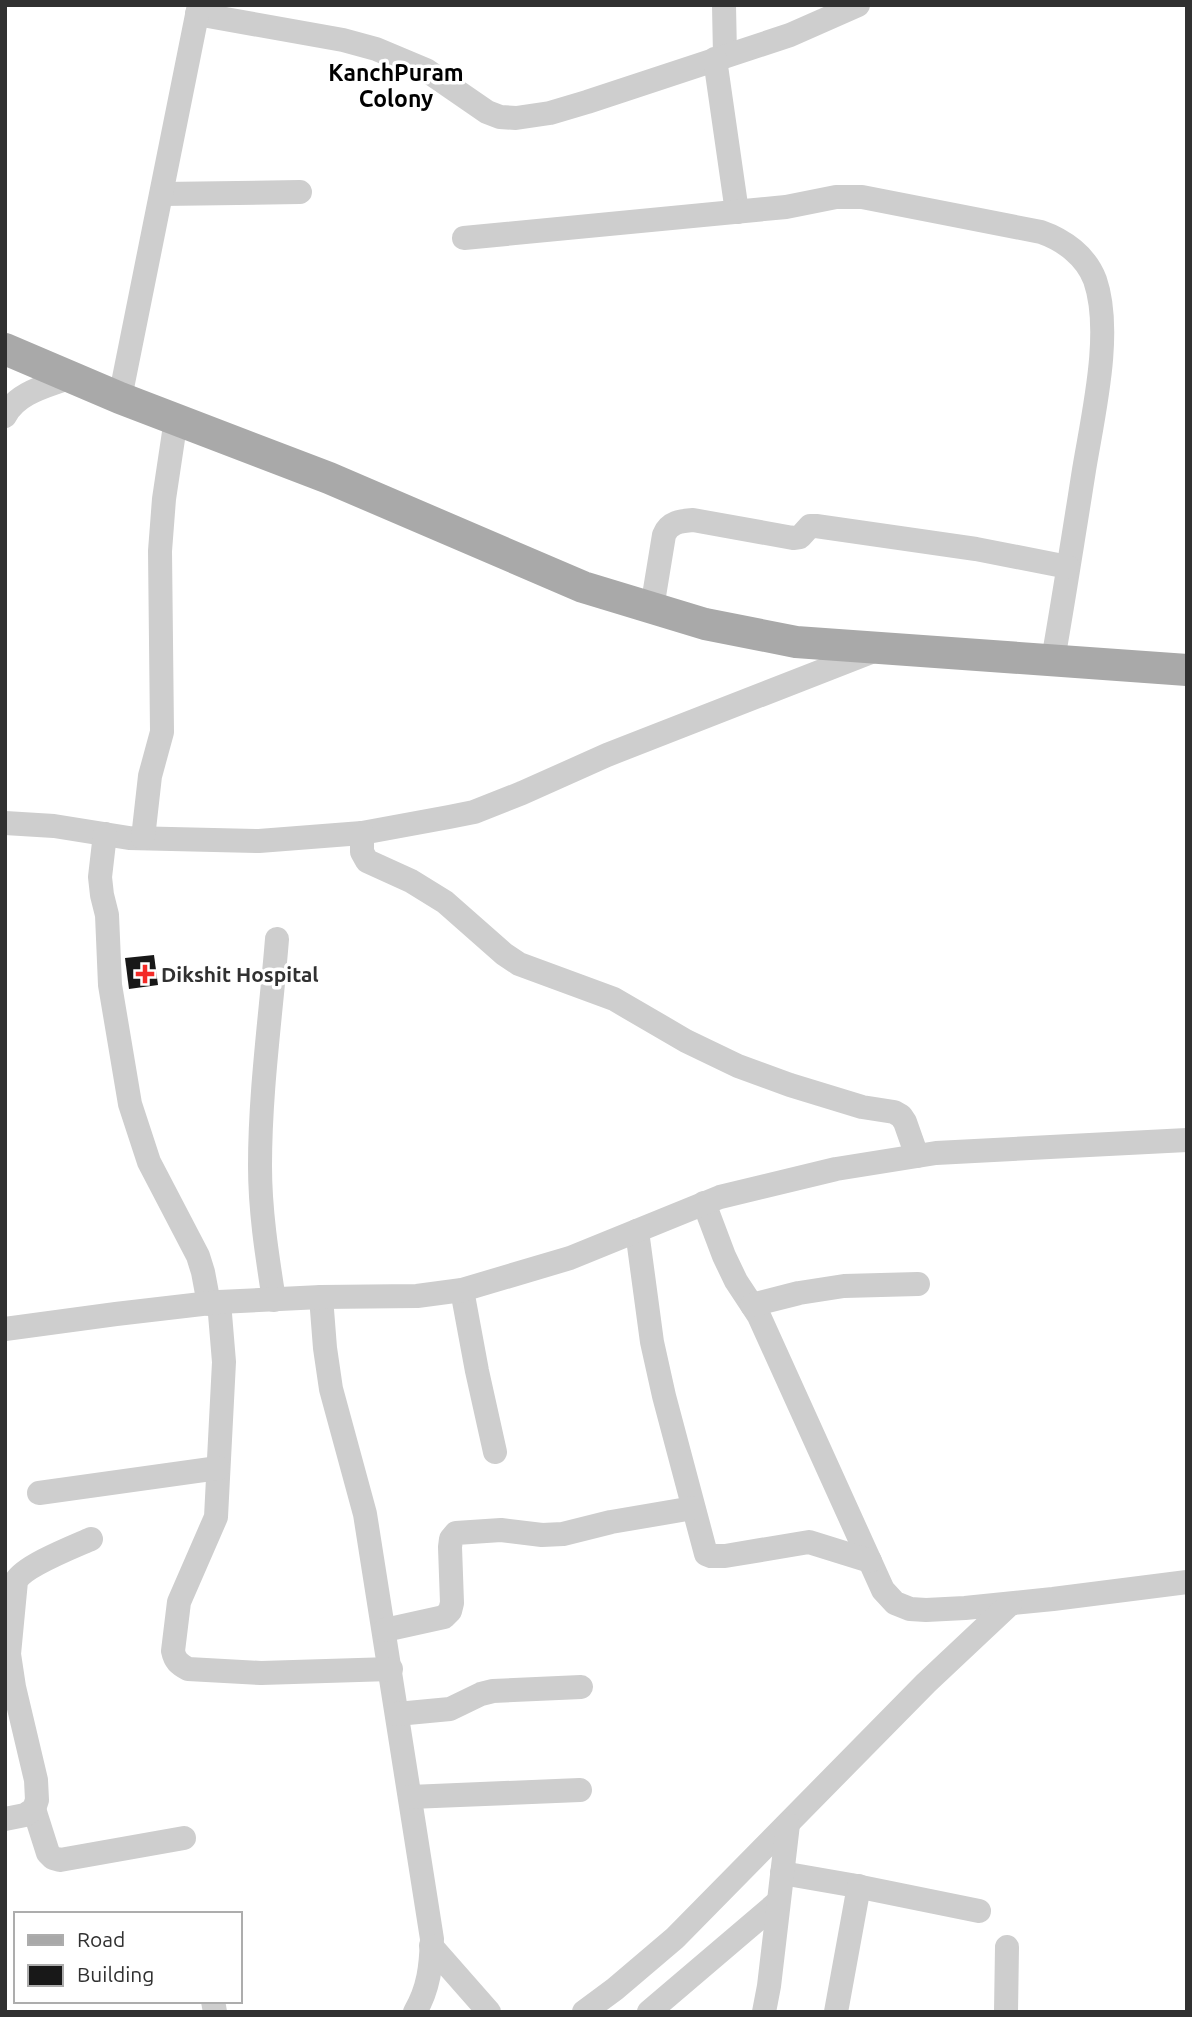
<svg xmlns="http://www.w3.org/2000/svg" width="1192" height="2017" font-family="Ubuntu,sans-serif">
	<rect width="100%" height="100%" fill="#fff"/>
	<!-- building -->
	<polygon fill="#181818" points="154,955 158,985 129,989 125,958"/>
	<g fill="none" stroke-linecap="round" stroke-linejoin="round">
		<!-- minor -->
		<g stroke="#cecece" stroke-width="24">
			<polyline points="724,5 725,56"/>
			<polyline points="197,14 343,40 376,49 426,70 487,112 500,117 516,118 550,113 587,102 790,35 858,5"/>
			<polyline points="715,59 737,212"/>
			<polyline points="162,194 300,192"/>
			<path d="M464 238 786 207 836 197H862L1041 232C1064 240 1086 256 1095 280 1113 332 1093 415 1084 470 1074 533 1064 597 1053 660"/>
			<polyline points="120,398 199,5"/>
			<path d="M5 416C17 392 48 386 71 377"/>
			<path d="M652 608 664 535C669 522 681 521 693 520L793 538 800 537 810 526H816L976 549 1068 567"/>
			<polyline points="5,823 54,826 129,838 259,841 362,833 449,817 474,812 522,793 607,755 876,650"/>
			<polyline points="362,833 362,852 367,861 411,881 445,902 504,954 519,964 614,999 686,1041 738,1066 790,1085 862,1107 894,1112 901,1116 905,1122 917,1156"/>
			<polyline points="105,834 100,877 102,895 107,915 110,985 130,1104 149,1162 198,1256 203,1272 209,1304"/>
			<polyline points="143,838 150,776 162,732 160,551 164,499 176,419"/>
			<polyline points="704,1203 724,1256 736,1281 759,1316 883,1590 895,1603 910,1609 926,1610 965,1608 1053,1599 1187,1582"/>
			<polyline points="637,1231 652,1342 664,1396 706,1554 711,1556 725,1556 809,1542 870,1561"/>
			<polyline points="462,1290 477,1371 495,1452"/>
			<path d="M321 1297 325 1348 331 1389 365 1514 432 1939C431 1966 429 1988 415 2012"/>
			<path d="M274 1300C267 1255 260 1211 260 1166 260 1090 271 1014 277 939"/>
			<path d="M219 1302 224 1362 216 1517 179 1602 173 1651C175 1661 179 1664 188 1669L261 1673 391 1669"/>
			<polyline points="752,1305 799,1293 844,1286 918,1284"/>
			<polyline points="5,1329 116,1314 219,1302 321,1297 417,1296 462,1290 570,1258 720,1197 836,1169 936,1153 1187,1140"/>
			<polyline points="39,1493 218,1468"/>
			<polyline points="385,1630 444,1617 450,1611 452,1603 450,1547 451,1539 456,1533 501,1530 542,1535 563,1534 611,1522 693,1508"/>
			<polyline points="397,1714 450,1709 481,1694 493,1691 581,1687"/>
			<polyline points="410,1797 580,1790"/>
			<polyline points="34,1809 48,1853 53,1858 60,1860 184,1838"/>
			<path d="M5 1819 25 1815 34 1809 37 1800 36 1780 14 1687 9 1654 16 1581C24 1566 73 1547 91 1539"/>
			<polyline points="782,1873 851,1885 979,1911"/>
			<polyline points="431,1946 489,2012"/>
			<polyline points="213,2001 215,2012"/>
			<polyline points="584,2012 615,1989 675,1938 926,1683 1010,1604"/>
			<polyline points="649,2012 778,1902"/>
			<polyline points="764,2012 769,1986 788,1824"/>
			<polyline points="836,2012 859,1886"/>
			<polyline points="1006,2012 1007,1947"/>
		</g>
		<!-- major -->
		<polyline stroke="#a9a9a9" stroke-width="32" points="5,349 120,398 329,478 583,587 705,624 796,642 1187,670"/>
	</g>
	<!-- markers -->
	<path fill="#f32a27" stroke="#fff" stroke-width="2.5" d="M141.5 963.5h7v7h7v7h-7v7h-7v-7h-7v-7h7z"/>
	<g text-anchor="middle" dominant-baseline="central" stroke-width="7" stroke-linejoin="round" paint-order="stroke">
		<!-- poi labels -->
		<g font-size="21" font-weight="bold" fill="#313131" stroke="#fff" text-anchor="start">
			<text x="161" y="974">Dikshit Hospital</text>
		</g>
		<!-- neighbourhood labels -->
		<g font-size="23" font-weight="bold" fill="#000" stroke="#fff">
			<text x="396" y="72">KanchPuram<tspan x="396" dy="26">Colony</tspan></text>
		</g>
	</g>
	<!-- border -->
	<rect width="1192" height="2017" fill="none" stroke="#313131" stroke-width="14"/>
	<!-- legend -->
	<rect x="14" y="1912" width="228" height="91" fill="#ffffff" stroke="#adadad" stroke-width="2"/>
	<rect x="28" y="1935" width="35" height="10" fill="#a9a9a9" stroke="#adadad" stroke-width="2"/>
	<text x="77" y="1947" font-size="21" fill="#313131">Road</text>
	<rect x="28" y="1965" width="35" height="21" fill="#181818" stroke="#adadad" stroke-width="2"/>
	<text x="77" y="1982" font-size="21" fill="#313131">Building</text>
</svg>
